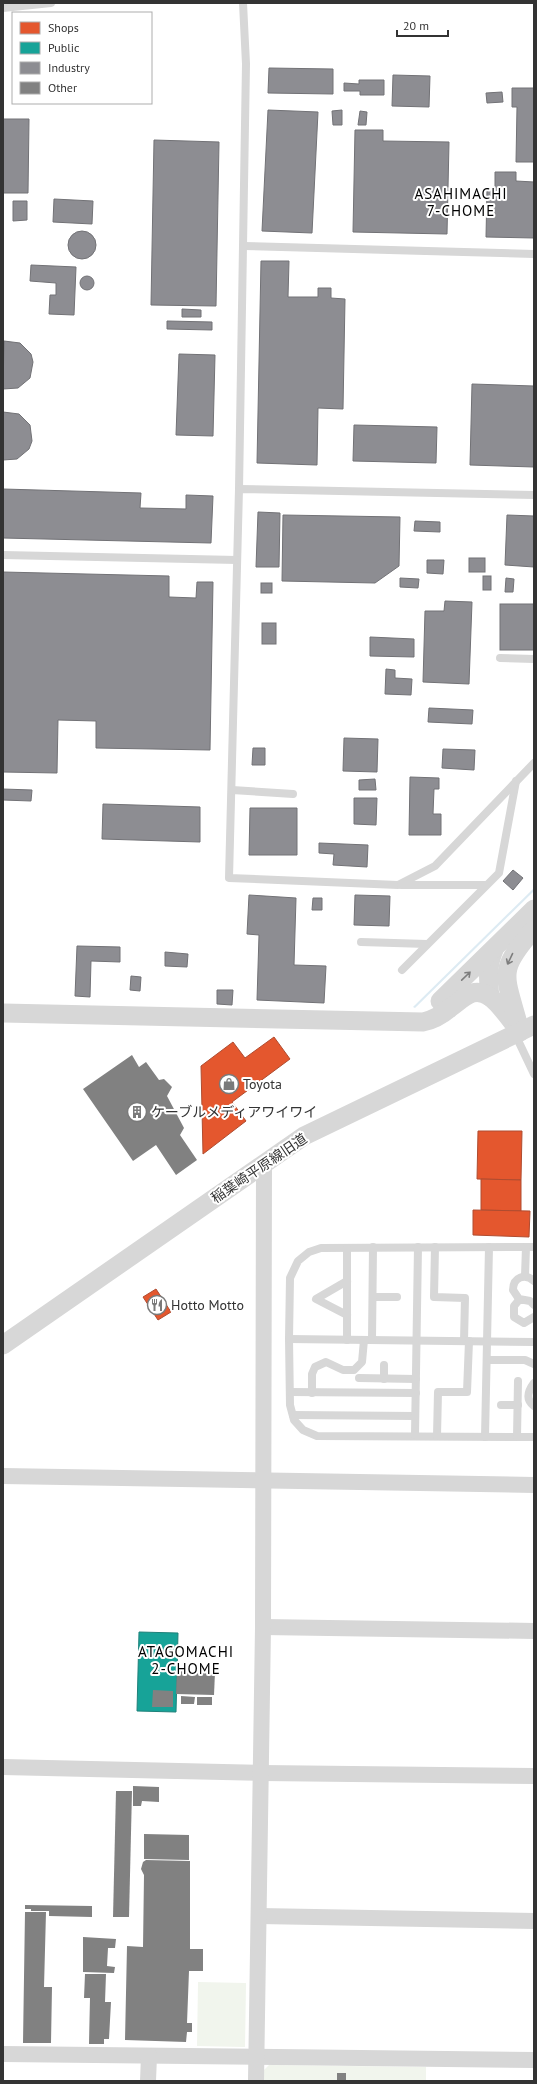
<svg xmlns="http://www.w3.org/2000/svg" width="537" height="2084" font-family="'PT Sans','Noto Sans JP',sans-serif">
	<rect width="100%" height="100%" fill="#fff"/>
	<!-- green -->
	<g fill="#f1f5ed">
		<polygon points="198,1982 246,1983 245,2047 197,2046"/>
		<polygon points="269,2065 426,2067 426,2081 263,2081 264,2070"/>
	</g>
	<!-- water -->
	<polygon fill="#ddebf3" points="534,888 534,891 415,1008 413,1007"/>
	<!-- shops -->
	<g fill="#e4572e" stroke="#af4c30">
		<polygon points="274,1037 290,1059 232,1102 246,1121 203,1154 201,1066 233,1042 245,1058"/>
		<polygon points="478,1131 522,1131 521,1180 477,1179"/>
		<polygon points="481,1179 521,1180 521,1211 481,1210"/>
		<polygon points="473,1210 530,1211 529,1237 473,1235"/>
		<polygon points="156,1289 171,1312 158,1320 143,1297"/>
	</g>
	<!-- public -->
	<polygon fill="#17a398" stroke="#1f817a" points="139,1632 178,1633 176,1712 137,1711"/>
	<!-- industry -->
	<g fill="#8d8d92" stroke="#727276">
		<polygon points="269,68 333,69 333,94 268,93"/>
		<polygon points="393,75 430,76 429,107 392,106"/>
		<polygon points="359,80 384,80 384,95 360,95 360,91 344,91 344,83 359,84"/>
		<polygon points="512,88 534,88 534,162 516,162 517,107 512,107"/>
		<polygon points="502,92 503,102 487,103 486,93"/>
		<polygon points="268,110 318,112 312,233 262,231"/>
		<polygon points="342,110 342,125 333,125 332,111"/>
		<polygon points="360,111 367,112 366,125 358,125"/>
		<polygon points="3,119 29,119 28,193 3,193"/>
		<polygon points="355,130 383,130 383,141 449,142 447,234 353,232"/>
		<polygon points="154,140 219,142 216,306 151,305"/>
		<polygon points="495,172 516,172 516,181 534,182 534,238 486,237 487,189 495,189"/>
		<polygon points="54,199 93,201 92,224 53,222"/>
		<polygon points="13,201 27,201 27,220 13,221"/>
		<circle cx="82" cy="245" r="14"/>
		<polygon points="261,261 289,261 288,297 318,297 318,288 331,288 331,298 345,299 343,409 318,408 317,465 257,463"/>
		<polygon points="31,265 76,267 74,315 49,314 50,295 56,295 56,283 30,281"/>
		<circle cx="87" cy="283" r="7"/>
		<polygon points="182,309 201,310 201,317 182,317"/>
		<polygon points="167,321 212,322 212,330 167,329"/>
		<polygon points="4,341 20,343 31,354 33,362 30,378 18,388 3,389"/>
		<polygon points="179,354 215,355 213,436 176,435"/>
		<polygon points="472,384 534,386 534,467 470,465"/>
		<polygon points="3,412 19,414 30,425 32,441 29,449 17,459 3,460"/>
		<polygon points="354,425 437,427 436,463 353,461"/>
		<polygon points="3,489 141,493 140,508 186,509 186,495 213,496 211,543 3,538"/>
		<polygon points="258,512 280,513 279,567 256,567"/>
		<polygon points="283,515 400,517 399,566 375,583 282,581"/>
		<polygon points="507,515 534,516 534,567 505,565"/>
		<polygon points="415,521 440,522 440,532 414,531"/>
		<rect x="469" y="558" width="16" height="14"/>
		<polygon points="427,560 444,560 443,574 427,573"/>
		<polygon points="3,572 169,576 169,597 196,598 197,582 213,582 210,750 96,748 96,721 58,720 57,773 3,772"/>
		<rect x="483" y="576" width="8" height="14"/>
		<polygon points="400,578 419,579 418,588 400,587"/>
		<polygon points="506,578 514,579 513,592 505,592"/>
		<rect x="261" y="583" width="11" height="10"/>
		<polygon points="445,601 472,602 469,684 423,682 425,611 444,611"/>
		<rect x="500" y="604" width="34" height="46"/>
		<rect x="262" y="623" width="14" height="21"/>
		<polygon points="370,637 414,639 414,657 370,656"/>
		<polygon points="386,669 395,670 395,678 412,679 411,695 385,694"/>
		<polygon points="429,708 473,710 472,724 428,722"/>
		<polygon points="344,738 378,739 377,772 343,771"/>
		<polygon points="253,748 265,748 265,765 252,765"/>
		<polygon points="443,749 475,750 474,770 442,768"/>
		<polygon points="410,777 439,778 439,789 434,789 433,814 441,814 441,835 409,835"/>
		<polygon points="375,779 376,790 359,790 359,780"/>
		<polygon points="3,789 32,790 31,801 3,800"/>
		<polygon points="354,798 377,798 376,825 354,824"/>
		<polygon points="103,804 200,807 200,842 102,839"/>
		<polygon points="250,808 297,808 297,855 249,855"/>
		<polygon points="319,843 368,845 367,867 333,865 334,854 319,853"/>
		<polygon points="513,870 523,878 513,890 503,881"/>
		<polygon points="249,895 296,898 294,965 326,966 324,1003 257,1000 259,935 247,934"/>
		<polygon points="355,895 390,896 389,926 354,925"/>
		<polygon points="313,898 322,898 322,910 312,910"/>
		<polygon points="77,946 120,947 120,962 91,961 90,997 75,996"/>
		<polygon points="165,952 188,954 187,967 165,966"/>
		<polygon points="131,976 141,977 140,991 130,990"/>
		<polygon points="217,990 233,990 232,1005 217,1004"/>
	</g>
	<!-- building -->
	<g fill="#818181">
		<polygon points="132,1055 139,1067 146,1062 159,1080 164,1079 172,1087 167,1096 184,1128 180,1135 197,1160 176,1175 156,1145 133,1161 83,1089"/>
		<polygon points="177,1671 215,1672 214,1695 176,1694"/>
		<polygon points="153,1690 173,1691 173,1707 152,1707"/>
		<polygon points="181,1696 195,1697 194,1704 181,1704"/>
		<rect x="197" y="1697" width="15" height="8"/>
		<polygon points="133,1786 159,1787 159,1802 142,1801 141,1806 133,1806"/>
		<polygon points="116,1791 132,1791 129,1917 113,1917"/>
		<polygon points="144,1834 189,1835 189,1860 144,1859"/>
		<polygon points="146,1860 190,1861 190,1949 203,1949 203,1971 189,1971 187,2023 192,2023 192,2032 187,2032 186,2042 125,2040 127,1946 143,1947 144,1875 141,1869 143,1862"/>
		<polygon points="25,1905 92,1906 92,1917 49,1916 49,1911 31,1911 31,1909 25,1909"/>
		<polygon points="25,1912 46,1912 44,1987 52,1987 51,2043 23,2043"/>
		<polygon points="83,1937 116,1939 115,1948 108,1948 107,1966 115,1967 114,1973 83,1972"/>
		<polygon points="85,1974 106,1974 105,2002 111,2002 109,2039 104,2039 104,2044 89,2044 90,1998 84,1998"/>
		<rect x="337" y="2073" width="9" height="8"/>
	</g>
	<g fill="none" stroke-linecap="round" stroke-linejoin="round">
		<!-- service -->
		<g stroke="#d7d7d7" stroke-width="8">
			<polyline points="3,8 51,3"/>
			<polyline points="243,246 534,254"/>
			<polyline points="239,489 246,64 243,3"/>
			<polyline points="534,495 239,489 229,878 398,885 435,866 534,763"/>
			<polyline points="3,555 237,560"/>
			<polyline points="500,658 534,659"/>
			<polyline points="232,790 293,794"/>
			<polyline points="401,885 485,885"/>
			<polyline points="361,942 427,944"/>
			<polyline points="402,970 499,873 516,781"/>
			<polyline points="515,1034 534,1074"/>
			<polyline points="435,1247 434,1297 465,1298 464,1341"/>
			<polyline points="534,1247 321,1248 309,1252 298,1261 290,1278 289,1339 290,1405 294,1420 303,1430 317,1436 534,1437"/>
			<polyline points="525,1276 526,1247"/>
			<path d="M534 1281C525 1273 513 1277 513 1290L519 1299 530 1301 534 1305"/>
			<polyline points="373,1297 397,1297"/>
			<polyline points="523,1300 519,1300 514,1306 514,1317 524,1323 534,1317"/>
			<polyline points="347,1315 316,1299 347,1281"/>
			<polyline points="289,1339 534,1342"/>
			<polyline points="347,1340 347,1248"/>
			<polyline points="372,1340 373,1247"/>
			<polyline points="487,1360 525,1360 534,1364"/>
			<polyline points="359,1378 416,1379"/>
			<polyline points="384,1379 384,1365"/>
			<path d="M534 1383C528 1391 525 1399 534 1406"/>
			<polyline points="290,1392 416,1393"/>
			<polyline points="312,1393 312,1374 315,1367 326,1362 343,1370 354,1370 362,1362 364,1340"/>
			<polyline points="501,1405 518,1405"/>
			<polyline points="293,1415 415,1416"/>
			<polyline points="415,1435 418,1247"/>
			<polyline points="437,1436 438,1392 467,1392 469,1341"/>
			<polyline points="485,1437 489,1247"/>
			<polyline points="517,1437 518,1381"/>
		</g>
		<!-- minor -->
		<g stroke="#d7d7d7" stroke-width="16">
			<polyline points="3,1476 534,1485"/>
			<polyline points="263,1627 534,1631"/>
			<polyline points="3,1767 262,1773 534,1776"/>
			<polyline points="259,1916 534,1921"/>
			<polyline points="3,2054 534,2060"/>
			<polyline points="148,2081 149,2056"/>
			<polyline points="256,2081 263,1627 264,1164"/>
		</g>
		<!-- tertiary -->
		<g stroke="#d7d7d7" stroke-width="19">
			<path d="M490 997C488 979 487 966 494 950"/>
			<polyline points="440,1001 534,909"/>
			<path d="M3 1013 423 1022C433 1020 442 1015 450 1008 463 999 473 985 490 997 500 1004 512 1022 520 1032"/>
			<path d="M519 1027C505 974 496 972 534 929"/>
			<polyline points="3,1345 304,1136 534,1025"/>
		</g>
	</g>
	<!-- one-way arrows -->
	<defs><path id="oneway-shaft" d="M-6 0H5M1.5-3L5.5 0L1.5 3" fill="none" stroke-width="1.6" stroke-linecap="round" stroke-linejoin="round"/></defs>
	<g stroke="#7d7d7d">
		<use href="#oneway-shaft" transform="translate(510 959) rotate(115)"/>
		<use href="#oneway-shaft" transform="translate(466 976) rotate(-44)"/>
	</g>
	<!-- icons -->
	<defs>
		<g id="shop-ring" transform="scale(1)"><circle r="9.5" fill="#fff" stroke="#7a7a7a" stroke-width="1.5"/><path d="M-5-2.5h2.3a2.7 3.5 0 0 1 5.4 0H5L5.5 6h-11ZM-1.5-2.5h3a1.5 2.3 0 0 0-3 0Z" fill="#7a7a7a"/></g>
		<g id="building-ring" transform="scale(1)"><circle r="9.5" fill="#fff" stroke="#7a7a7a" stroke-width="1.5"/><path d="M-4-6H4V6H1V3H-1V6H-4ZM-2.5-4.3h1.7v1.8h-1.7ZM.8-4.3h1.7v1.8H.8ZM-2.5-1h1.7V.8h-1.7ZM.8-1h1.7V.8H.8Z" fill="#7a7a7a"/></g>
		<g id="restaurant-ring" transform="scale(1)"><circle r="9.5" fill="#fff" stroke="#7a7a7a" stroke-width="1.5"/><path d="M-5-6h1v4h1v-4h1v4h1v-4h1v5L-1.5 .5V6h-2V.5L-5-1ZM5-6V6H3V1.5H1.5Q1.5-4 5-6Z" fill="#7a7a7a"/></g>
	</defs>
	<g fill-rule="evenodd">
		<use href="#shop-ring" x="229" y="1084"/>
		<use href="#building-ring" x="137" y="1112"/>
		<use href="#restaurant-ring" x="157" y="1305"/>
	</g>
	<g text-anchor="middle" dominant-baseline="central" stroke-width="4" stroke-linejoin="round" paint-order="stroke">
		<!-- poi labels -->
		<g font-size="14" fill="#333" stroke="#fff" text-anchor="start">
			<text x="243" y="1084">Toyota</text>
			<text x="151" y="1112">ケーブルメディアワイワイ</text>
			<text x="171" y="1305">Hotto Motto</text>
		</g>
		<!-- street labels -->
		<g font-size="14" fill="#333" stroke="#fff">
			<text transform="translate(259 1168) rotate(-34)">稲葉崎平原線旧道</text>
		</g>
		<!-- neighbourhood labels -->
		<g font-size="15" letter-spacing="1" fill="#000" stroke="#fff">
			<text x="461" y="193">ASAHIMACHI<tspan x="461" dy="17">7-CHOME</tspan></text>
			<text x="186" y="1651">ATAGOMACHI<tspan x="186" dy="17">2-CHOME</tspan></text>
		</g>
	</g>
	<!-- border -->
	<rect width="537" height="2084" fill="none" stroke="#333333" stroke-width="8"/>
	<!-- legend -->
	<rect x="12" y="12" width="140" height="92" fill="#ffffff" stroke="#adadad"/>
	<rect x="20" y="22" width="20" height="12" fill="#e4572e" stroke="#adadad"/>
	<text x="48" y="32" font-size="12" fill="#333333">Shops</text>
	<rect x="20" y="42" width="20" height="12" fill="#17a398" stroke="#adadad"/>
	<text x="48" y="52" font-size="12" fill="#333333">Public</text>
	<rect x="20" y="62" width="20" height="12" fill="#8d8d92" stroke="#adadad"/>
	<text x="48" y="72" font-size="12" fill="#333333">Industry</text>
	<rect x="20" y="82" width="20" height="12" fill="#818181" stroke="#adadad"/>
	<text x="48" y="92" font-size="12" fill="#333333">Other</text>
	<!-- scale -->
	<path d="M397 30v6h51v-6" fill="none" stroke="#333333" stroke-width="2"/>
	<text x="403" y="30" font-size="12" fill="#333333" stroke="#ffffff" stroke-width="3" paint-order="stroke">20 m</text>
</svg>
